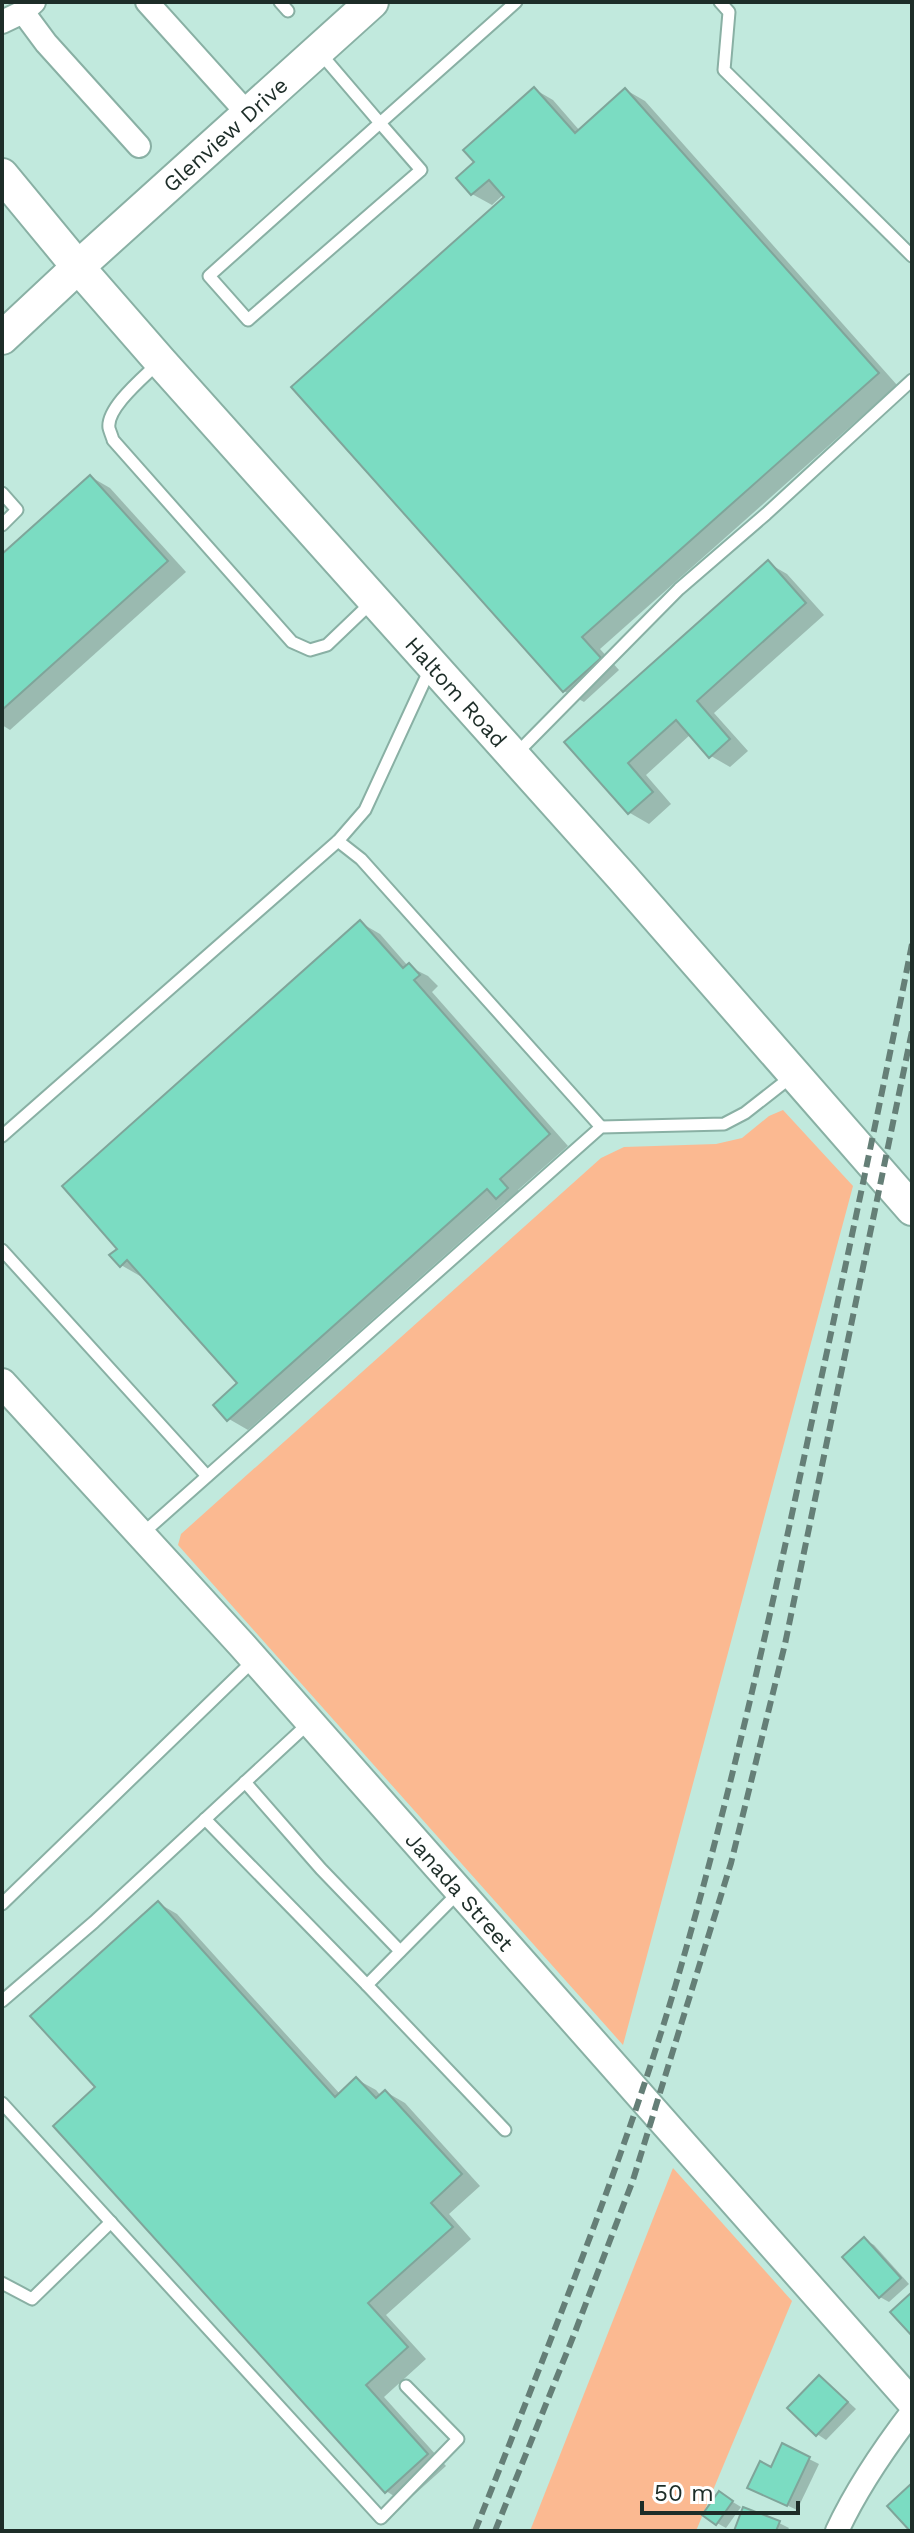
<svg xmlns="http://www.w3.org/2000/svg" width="914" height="2533" font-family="'Work Sans',sans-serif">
	<rect width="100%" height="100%" fill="#c1e9dd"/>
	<!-- green -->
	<g fill="#fbb991">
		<polygon points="783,1110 853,1186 623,2045 178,1545 181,1534 601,1158 624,1147 716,1144 742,1138 769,1116"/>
		<polygon points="673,2168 792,2301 696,2531 530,2531"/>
	</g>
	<!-- shadow -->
	<g fill="#0003">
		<polygon points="534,89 553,100 580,131 626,90 645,101 897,385 600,649 619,670 584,702 564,691 293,387 507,197 504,194 492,205 472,194 477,163"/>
		<polygon points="91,477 110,488 186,572 10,730 2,725 2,557"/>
		<polygon points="768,563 787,574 824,615 714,713 748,751 730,767 711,756 691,734 646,775 671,804 649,824 630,813 567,742"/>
		<polygon points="361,923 380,934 408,966 428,976 438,986 432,992 568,1146 518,1190 526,1200 516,1208 505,1202 248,1430 229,1419 240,1384 143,1274 140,1276 121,1265"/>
		<polygon points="158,1903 177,1914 340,2094 356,2079 376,2090 381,2096 386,2092 405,2103 480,2186 449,2214 471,2239 386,2315 426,2359 384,2397 446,2466 405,2503 386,2491 98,2087"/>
		<polygon points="865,2240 874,2245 909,2284 889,2302 880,2297"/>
		<polygon points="819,2377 828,2383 856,2409 826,2440 817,2434"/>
		<polygon points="783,2446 819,2464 797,2510 759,2492"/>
		<polygon points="728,2499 741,2507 726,2528 717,2523"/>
		<polygon points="745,2509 779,2523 789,2528 787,2531 736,2531"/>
	</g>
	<!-- building -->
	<g fill="#7bdcc2" stroke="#7fa59a" stroke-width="2">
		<polygon points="534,87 575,133 625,88 879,373 582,637 601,658 563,692 291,387 504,197 489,180 471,195 456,178 474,162 463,150"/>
		<polygon points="90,475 168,561 2,710 2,554"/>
		<polygon points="768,560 806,603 697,701 730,739 709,758 676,720 628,763 653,792 628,814 564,742"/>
		<polygon points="360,920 403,968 409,963 420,975 414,980 550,1134 500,1179 508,1188 496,1199 487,1189 227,1421 213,1405 237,1383 127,1260 120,1267 109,1255 117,1249 62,1186"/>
		<polygon points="158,1901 335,2097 356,2077 376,2098 385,2090 462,2174 431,2203 453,2227 368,2303 408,2347 366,2385 428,2454 385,2493 53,2126 95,2087 30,2016"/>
		<polygon points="864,2237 901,2278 879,2298 842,2257"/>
		<polygon points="912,2292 912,2336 890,2312"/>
		<polygon points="819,2375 848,2402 816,2436 787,2408"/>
		<polygon points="782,2443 810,2457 787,2506 747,2488 760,2461 771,2467"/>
		<polygon points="912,2483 912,2531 910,2531 887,2506"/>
		<polygon points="719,2491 733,2501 716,2525 702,2515"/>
		<polygon points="743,2507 780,2521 776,2531 734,2531"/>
	</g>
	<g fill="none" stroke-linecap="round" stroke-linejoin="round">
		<!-- service casing -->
		<g stroke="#89b0a4" stroke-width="15">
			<g id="service">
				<polyline points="280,2 288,11"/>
				<polyline points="720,2 729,12 724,70 912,256"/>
				<polyline points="321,54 380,123 516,2"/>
				<polygon points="380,123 421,170 248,320 209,276"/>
				<path d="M157 364C144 377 106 408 109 428 109 429 113 439 113 440L292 642 310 650 327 645 373 601"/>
				<polyline points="2,493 17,510 2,525"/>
				<polyline points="517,753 679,589 766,514 912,380"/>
				<polyline points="338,841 361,859 601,1127"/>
				<polyline points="2,1136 338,841 365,810 430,669"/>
				<polyline points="2,1250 207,1476"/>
				<polyline points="142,1534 601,1127 724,1124 745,1113 791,1077"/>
				<polyline points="245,1782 321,1869 400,1951"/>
				<polyline points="205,1819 367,1985"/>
				<polyline points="459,1892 367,1985 505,2130"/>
				<polyline points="2,1904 254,1660"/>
				<polyline points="2,2001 94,1922 310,1722"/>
				<polyline points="2,2103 381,2518 458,2439 406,2386"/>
				<polyline points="2,2283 32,2299 111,2222"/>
			</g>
		</g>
		<!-- minor casing -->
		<g stroke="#89b0a4" stroke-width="26">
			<g id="minor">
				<polyline points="147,2 248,114"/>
				<polyline points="23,12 46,43 139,146"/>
				<polyline points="2,22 23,12 34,2"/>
				<path d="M837 2531C857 2488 883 2450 912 2412"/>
			</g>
		</g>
		<!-- tertiary casing -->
		<g stroke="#89b0a4" stroke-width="32">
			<g id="tertiary">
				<path id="s1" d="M2 1383 241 1644 912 2403"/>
			</g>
		</g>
		<!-- secondary casing -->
		<g stroke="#89b0a4" stroke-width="36">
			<g id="secondary">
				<path id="s2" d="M2 175 78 267 160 361 622 877 912 1209"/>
				<path id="s3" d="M2 338 78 267 372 2"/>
			</g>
		</g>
		<!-- service -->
		<use href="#service" stroke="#fff" stroke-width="11"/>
		<!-- minor -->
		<use href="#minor" stroke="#fff" stroke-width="22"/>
		<!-- tertiary -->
		<use href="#tertiary" stroke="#fff" stroke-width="28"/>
		<!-- secondary -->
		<use href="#secondary" stroke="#fff" stroke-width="32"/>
		<!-- rail -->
		<g stroke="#657f77" stroke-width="6" stroke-dasharray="12 6" stroke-linecap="butt">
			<path d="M475 2531C546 2351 620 2172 675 1987 728 1806 769 1623 808 1439 844 1274 879 1110 912 944"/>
			<polyline points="495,2531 575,2332 633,2180 731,1863 785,1644 912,1031"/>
		</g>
	</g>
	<g text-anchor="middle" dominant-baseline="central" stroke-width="8" stroke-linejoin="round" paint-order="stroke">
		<!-- street labels -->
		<g font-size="22" fill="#1d2d28" stroke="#fff">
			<text stroke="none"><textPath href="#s3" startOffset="302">Glenview Drive</textPath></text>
			<text stroke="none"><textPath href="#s2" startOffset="688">Haltom Road</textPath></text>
			<text stroke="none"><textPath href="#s1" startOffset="684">Janada Street</textPath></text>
		</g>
	</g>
	<!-- border -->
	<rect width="914" height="2533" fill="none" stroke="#1d2d28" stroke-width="8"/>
	<!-- scale -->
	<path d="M642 2501v12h156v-12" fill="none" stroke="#1d2d28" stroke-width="4"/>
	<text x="654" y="2501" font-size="24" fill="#1d2d28" stroke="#ffffff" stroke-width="6" paint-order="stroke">50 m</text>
</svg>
